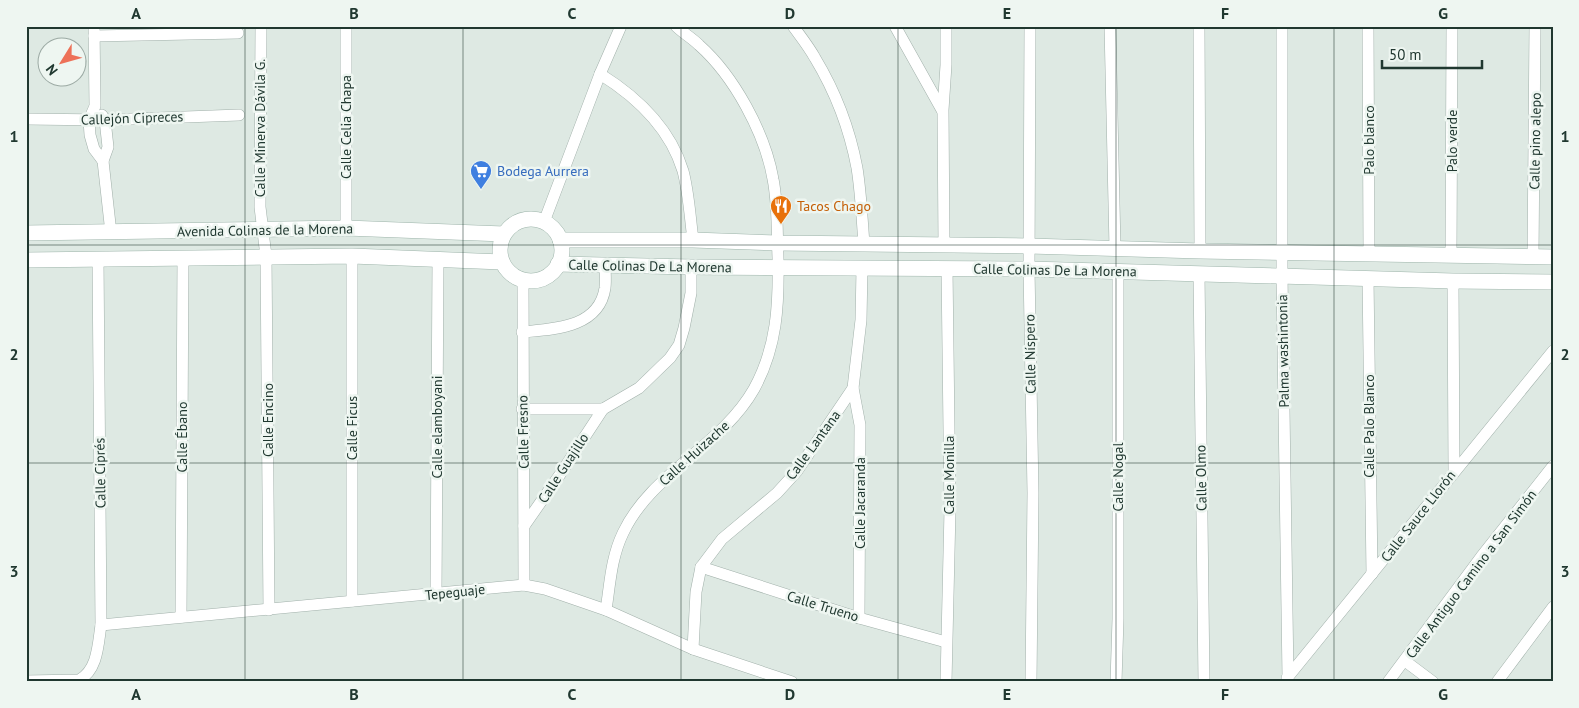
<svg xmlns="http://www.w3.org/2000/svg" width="1579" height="708" font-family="'PT Sans',sans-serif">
	<rect width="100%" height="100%" fill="#dee9e3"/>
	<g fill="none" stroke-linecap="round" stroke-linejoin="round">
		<!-- street casing -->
		<g stroke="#a1b0aa" stroke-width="12">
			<g id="street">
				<polyline points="94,26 95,106 89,120 90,135 94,149 103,161"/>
				<polyline points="261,26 260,207 266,256 269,610"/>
				<path d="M793 26C801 37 809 47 815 58 835 91 850 131 857 168 861 193 862 219 864 244"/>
				<polyline points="895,26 942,110"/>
				<polyline points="1030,26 1029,269 1033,493 1031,682"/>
				<polyline points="1110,26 1115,248"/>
				<polyline points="1199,26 1200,251"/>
				<polyline points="1282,26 1282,276 1288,677"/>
				<polyline points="1368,26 1369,254"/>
				<polyline points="94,36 238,33"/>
				<path d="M600 74C637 97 670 128 683 171 689 194 690 217 693 240"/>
				<polyline points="102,115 105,120 108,147 103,161 111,233"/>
				<polyline points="26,119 105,120 239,115"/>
				<polyline points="544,222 600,74 621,26"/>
				<polyline points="346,228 346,26"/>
				<polyline points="944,245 943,110 946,65 946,26"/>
				<polyline points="352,256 352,601"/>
				<polyline points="1451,256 1452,26"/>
				<polyline points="1533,256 1535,26"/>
				<polyline points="1199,274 1204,682"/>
				<polyline points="1368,278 1372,574"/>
				<polyline points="523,279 524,585"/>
				<polyline points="1453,281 1454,470"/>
				<path d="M522 332C554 329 599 328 605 288 606 280 605 272 605 264"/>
				<polyline points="853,388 860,425 859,618"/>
				<polyline points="522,409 603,409"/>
				<polyline points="524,526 559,476 603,409 639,388 670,358 679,345 684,328 691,293 691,267"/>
				<polyline points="701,567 859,618 946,642"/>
				<polyline points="436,594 438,260"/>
				<path d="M606 610C610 584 611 558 623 533 651 473 721 447 754 389 777 347 779 305 778 258 777 232 778 204 773 179 765 133 734 76 699 45 692 38 683 33 676 26"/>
				<polyline points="181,617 183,257"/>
				<polyline points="101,625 524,585 545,589 606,610 693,649 792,682"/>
				<polyline points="693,649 696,592 701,567 722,539 777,493 797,471 853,388 861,320 862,269"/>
				<polyline points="1405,661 1433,682"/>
				<polyline points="1287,678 1553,351"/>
				<path d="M26 681 79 680C98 670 98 644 101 625L98 258"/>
				<polyline points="946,682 950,510 947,268"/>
				<polyline points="1116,682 1118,619 1118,271"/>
				<polyline points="1388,682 1481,557 1553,466"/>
				<polyline points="1497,682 1553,607"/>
			</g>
		</g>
		<!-- secondary casing -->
		<g stroke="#9db4aa" stroke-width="16">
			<g id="secondary">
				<circle cx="531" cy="250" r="31"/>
				<polyline points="26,233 346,228 504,234"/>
				<polyline points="560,240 693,240 777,243 1029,246 1200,251 1553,257"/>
				<polyline points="26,260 352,256 502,262"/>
				<polyline points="558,264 691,267 1029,269 1453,281 1553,282"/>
			</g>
		</g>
		<!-- street -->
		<use href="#street" stroke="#fff" stroke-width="11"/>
		<!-- secondary -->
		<use href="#secondary" stroke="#fff" stroke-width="15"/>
	</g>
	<!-- grid -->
	<path fill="none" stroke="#203830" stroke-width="1" stroke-opacity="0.55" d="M245 26V682M463 26V682M681 26V682M898 26V682M1116 26V682M1334 26V682M26 245H1553M26 463H1553"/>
	<!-- icons -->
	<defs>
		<g id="supermarket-pin" transform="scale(1.125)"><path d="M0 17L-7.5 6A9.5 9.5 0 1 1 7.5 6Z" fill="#3f7fe0" stroke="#eef6f1"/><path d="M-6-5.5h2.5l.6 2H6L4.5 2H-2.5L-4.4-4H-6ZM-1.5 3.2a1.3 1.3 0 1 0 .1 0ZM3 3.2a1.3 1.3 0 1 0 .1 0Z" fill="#fff"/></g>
		<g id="restaurant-pin" transform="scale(1.125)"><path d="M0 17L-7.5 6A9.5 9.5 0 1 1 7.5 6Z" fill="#e8710a" stroke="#eef6f1"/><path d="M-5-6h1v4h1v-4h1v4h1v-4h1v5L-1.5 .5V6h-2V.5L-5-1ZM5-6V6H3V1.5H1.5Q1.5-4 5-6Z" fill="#fff"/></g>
	</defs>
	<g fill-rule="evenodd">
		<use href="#supermarket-pin" x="481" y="171"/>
		<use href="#restaurant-pin" x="781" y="206"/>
	</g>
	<g text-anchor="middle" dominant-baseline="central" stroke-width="5" stroke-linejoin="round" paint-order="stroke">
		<!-- street labels -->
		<g font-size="14" fill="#203830" stroke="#eef6f1">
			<text transform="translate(132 118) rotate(-2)">Callejón Cipreces</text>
			<text transform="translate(346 127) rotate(-90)">Calle Celia Chapa</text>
			<text transform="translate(260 128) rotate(-90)">Calle Minerva Dávila G.</text>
			<text transform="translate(1369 140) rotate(-90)">Palo blanco</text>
			<text transform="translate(1452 141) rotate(-90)">Palo verde</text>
			<text transform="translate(1535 141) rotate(-89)">Calle pino alepo</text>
			<text transform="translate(265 230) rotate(-1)">Avenida Colinas de la Morena</text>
			<text transform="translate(650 266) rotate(1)">Calle Colinas De La Morena</text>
			<text transform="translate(1055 270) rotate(1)">Calle Colinas De La Morena</text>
			<text transform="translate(1283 351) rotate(-91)">Palma washintonia</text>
			<text transform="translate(1030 354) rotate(-91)">Calle Níspero</text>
			<text transform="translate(268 420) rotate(-90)">Calle Encino</text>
			<text transform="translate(1369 426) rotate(-90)">Calle Palo Blanco</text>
			<text transform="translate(437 427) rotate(-90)">Calle elamboyani</text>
			<text transform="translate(352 428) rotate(-90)">Calle Ficus</text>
			<text transform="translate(523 432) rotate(-91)">Calle Fresno</text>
			<text transform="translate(182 437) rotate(-90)">Calle Ébano</text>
			<text transform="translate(813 445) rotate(-54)">Calle Lantana</text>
			<text transform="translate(694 453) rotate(-42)">Calle Huizache</text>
			<text transform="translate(563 468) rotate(-57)">Calle Guajillo</text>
			<text transform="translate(100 473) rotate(-91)">Calle Ciprés</text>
			<text transform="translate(949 475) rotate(-90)">Calle Monilla</text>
			<text transform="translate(1118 477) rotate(-90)">Calle Nogal</text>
			<text transform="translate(1201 478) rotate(-91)">Calle Olmo</text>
			<text transform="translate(860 503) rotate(-90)">Calle Jacaranda</text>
			<text transform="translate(1418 516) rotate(-52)">Calle Sauce Llorón</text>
			<text transform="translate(1471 574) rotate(-53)">Calle Antiguo Camino a San Simón</text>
			<text transform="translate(455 592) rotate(-6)">Tepeguaje</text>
			<text transform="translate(823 606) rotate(17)">Calle Trueno</text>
		</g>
		<!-- shop labels -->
		<g font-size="14" fill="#366cbe" stroke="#eef6f1" text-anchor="start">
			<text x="497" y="171">Bodega Aurrera</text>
		</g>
		<!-- food labels -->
		<g font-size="14" fill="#c56008" stroke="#eef6f1" text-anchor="start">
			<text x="797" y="206">Tacos Chago</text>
		</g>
	</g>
	<!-- border -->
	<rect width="1579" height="708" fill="none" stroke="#eef6f1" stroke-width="55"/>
	<!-- north arrow -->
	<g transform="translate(62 62) rotate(233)"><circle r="24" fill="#eef6f1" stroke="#9caaa4"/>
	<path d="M0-4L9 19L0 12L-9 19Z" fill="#ed7158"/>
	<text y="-8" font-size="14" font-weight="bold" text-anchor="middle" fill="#203830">N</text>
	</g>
	<!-- scale -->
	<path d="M1382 60v8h100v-8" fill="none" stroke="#203830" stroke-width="2.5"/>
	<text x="1389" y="60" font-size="15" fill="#203830" stroke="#eef6f1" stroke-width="4" paint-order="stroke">50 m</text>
	<rect x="28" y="28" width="1524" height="652" fill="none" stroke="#203830" stroke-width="2"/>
	<g font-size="16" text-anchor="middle" font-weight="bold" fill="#203830">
		<text x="136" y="19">A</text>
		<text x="354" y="19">B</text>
		<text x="572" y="19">C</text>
		<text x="790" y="19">D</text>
		<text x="1007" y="19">E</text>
		<text x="1225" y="19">F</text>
		<text x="1443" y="19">G</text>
		<text x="14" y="142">1</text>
		<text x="1565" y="142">1</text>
		<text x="14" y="360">2</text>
		<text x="1565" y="360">2</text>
		<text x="14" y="577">3</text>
		<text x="1565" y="577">3</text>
		<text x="136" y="700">A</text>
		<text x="354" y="700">B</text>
		<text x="572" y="700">C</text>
		<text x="790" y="700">D</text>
		<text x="1007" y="700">E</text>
		<text x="1225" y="700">F</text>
		<text x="1443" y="700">G</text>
	</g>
</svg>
